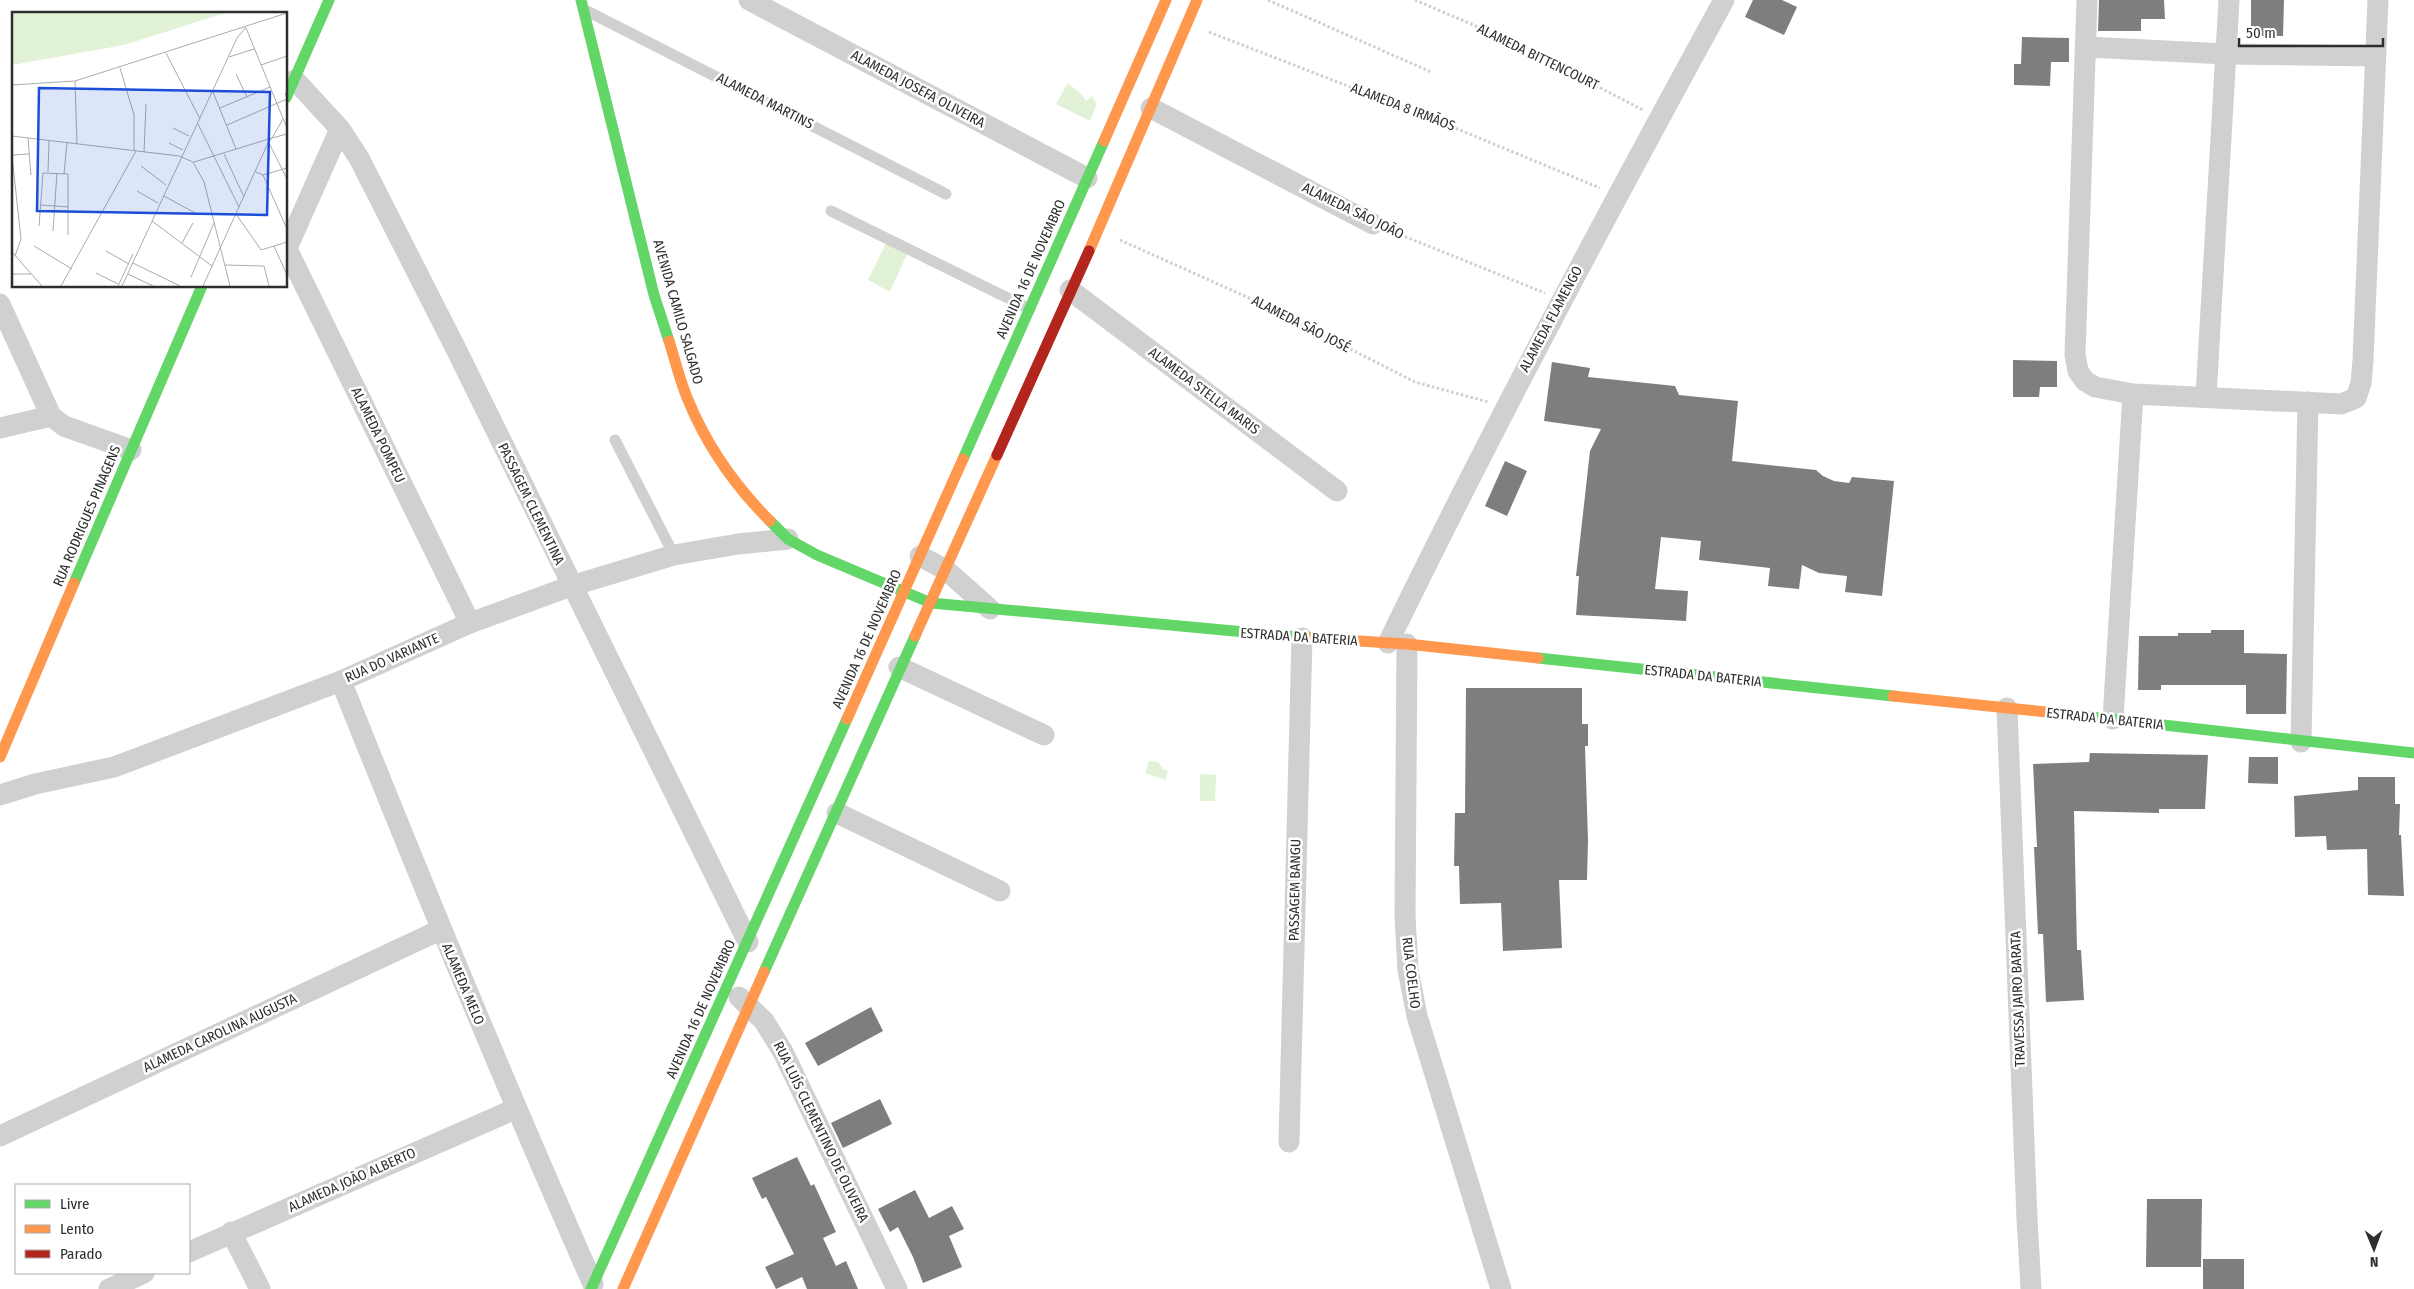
<svg xmlns="http://www.w3.org/2000/svg" width="2414" height="1289" font-family="'Fira Sans Condensed',sans-serif">
	<rect width="100%" height="100%" fill="#fff"/>
	<!-- water -->
	<g fill="#e2f2d7">
		<polygon points="1068,83 1082,95 1086,101 1092,96 1097,104 1090,121 1056,104"/>
		<polygon points="886,243 907,254 890,292 868,280"/>
		<polygon points="1149,761 1158,762 1163,769 1168,771 1166,780 1145,773"/>
		<polygon points="1200,774 1216,775 1215,801 1200,801"/>
	</g>
	<!-- building -->
	<g fill="#7e7e7e">
		<polygon points="1753,0 1782,0 1797,7 1784,35 1745,17"/>
		<polygon points="2099,0 2164,0 2165,19 2141,19 2141,31 2098,31"/>
		<polygon points="2251,0 2284,0 2283,36 2251,36"/>
		<polygon points="2022,37 2069,38 2069,62 2051,62 2050,86 2014,85 2014,64 2021,64"/>
		<polygon points="2013,360 2057,361 2057,387 2040,387 2039,397 2013,397"/>
		<polygon points="1552,362 1590,368 1588,377 1675,386 1679,395 1738,401 1732,461 1816,470 1823,476 1834,481 1849,483 1852,477 1894,481 1882,596 1845,592 1847,576 1819,573 1802,565 1799,589 1768,586 1770,568 1699,560 1701,541 1661,537 1655,589 1688,591 1686,621 1576,615 1579,576 1576,576 1590,451 1601,429 1544,421"/>
		<polygon points="1505,461 1527,471 1507,516 1485,506"/>
		<polygon points="2211,630 2244,630 2244,653 2287,654 2286,714 2246,714 2246,685 2161,685 2161,690 2138,690 2139,636 2178,636 2178,633 2211,633"/>
		<polygon points="1466,688 1582,688 1582,724 1588,724 1588,746 1585,746 1588,840 1587,880 1559,880 1562,948 1503,951 1501,903 1460,904 1459,866 1454,866 1455,813 1465,813"/>
		<polygon points="2090,753 2208,755 2205,809 2159,809 2159,813 2074,811 2077,950 2081,950 2084,1000 2046,1002 2043,934 2038,934 2034,847 2037,847 2033,764 2089,762"/>
		<polygon points="2249,757 2278,757 2278,784 2248,783"/>
		<polygon points="2358,777 2395,777 2395,804 2400,804 2399,835 2401,835 2404,896 2368,895 2367,849 2327,850 2326,836 2295,837 2294,796 2358,790"/>
		<polygon points="871,1007 883,1031 818,1066 805,1043"/>
		<polygon points="880,1099 892,1124 843,1148 831,1123"/>
		<polygon points="797,1157 811,1186 814,1184 836,1232 823,1238 836,1266 846,1261 858,1289 807,1289 802,1277 776,1289 765,1267 794,1254 766,1197 762,1199 752,1178"/>
		<polygon points="915,1190 929,1218 952,1206 964,1229 949,1236 962,1267 923,1283 913,1257 898,1227 890,1232 878,1209"/>
		<polygon points="2147,1199 2202,1199 2201,1267 2146,1267"/>
		<rect x="2203" y="1259" width="41" height="30"/>
	</g>
	<g fill="none" stroke-linecap="round" stroke-linejoin="round">
		<!-- path -->
		<g stroke="#cfcfcf" stroke-width="3" stroke-dasharray="2.5 2.5" stroke-linecap="butt">
			<polyline points="1268,0 1431,72"/>
			<polyline points="1415,0 1506,39 1643,110"/>
			<polyline points="1209,32 1443,123 1600,188"/>
			<polyline points="1391,231 1545,293"/>
			<polyline points="1120,240 1258,302 1415,382 1488,402"/>
		</g>
		<!-- lane -->
		<g stroke="#d0d0d0" stroke-width="11">
			<polyline points="587,11 946,194"/>
			<polyline points="831,211 1030,309"/>
			<polyline points="615,440 674,555"/>
		</g>
		<!-- street -->
		<g stroke="#d0d0d0" stroke-width="21">
			<polyline points="749,0 1087,178"/>
			<polyline points="2087,0 2075,355 2078,371 2085,381 2095,387 2133,394 2341,404 2356,398 2361,383 2363,360 2378,0"/>
			<polyline points="2087,47 2226,54 2375,56"/>
			<polyline points="295,80 340,129 359,158 456,349 748,942"/>
			<polyline points="1151,108 1373,224"/>
			<polyline points="286,247 470,623"/>
			<polyline points="287,248 340,129"/>
			<polyline points="1070,290 1337,491"/>
			<polyline points="0,304 51,416"/>
			<polyline points="2206,396 2229,0"/>
			<polyline points="0,428 51,416 64,426 131,450"/>
			<polyline points="920,556 946,570 990,609"/>
			<path d="M1388 643C1494 425 1608 212 1724 0"/>
			<polyline points="1407,644 1405,916 1408,970 1417,1016 1501,1289"/>
			<polyline points="899,667 1044,735"/>
			<path d="M341 681C422 884 505 1085 593 1284"/>
			<polyline points="2007,708 2027,1219 2031,1289"/>
			<polyline points="2113,719 2133,394"/>
			<polyline points="2301,742 2308,402"/>
			<polyline points="0,795 35,784 114,767 341,681 470,623 571,586 674,555 738,544 788,539"/>
			<polyline points="837,813 1000,891"/>
			<polyline points="739,997 764,1021 783,1052 897,1289"/>
			<polyline points="0,1136 440,930"/>
			<polyline points="1289,1142 1302,638"/>
			<polyline points="231,1232 260,1289"/>
			<polyline points="189,1252 515,1109"/>
			<polyline points="109,1289 144,1273"/>
		</g>
		<!-- fast -->
		<g stroke="#63d668" stroke-width="11">
			<polyline points="581,0 654,295 669,341"/>
			<polyline points="286,98 329,0"/>
			<polyline points="963,459 1104,141"/>
			<polyline points="770,521 788,539 817,555 931,603 1311,638"/>
			<polyline points="74,583 202,286"/>
			<polyline points="1538,658 1893,696"/>
			<polyline points="2074,715 2414,753"/>
			<polyline points="764,972 915,636"/>
			<polyline points="591,1289 847,719"/>
		</g>
		<!-- slow -->
		<g stroke="#ff974d" stroke-width="11">
			<polyline points="1104,141 1166,0"/>
			<polyline points="1089,251 1197,0"/>
			<path d="M669 341C675 360 680 381 688 400 707 446 735 486 770 521"/>
			<polyline points="915,636 997,455"/>
			<polyline points="1311,638 1407,644 1538,658"/>
			<polyline points="1893,696 2074,715"/>
			<polyline points="847,719 963,459"/>
			<polyline points="0,757 74,583"/>
			<polyline points="623,1289 764,972"/>
		</g>
		<!-- jam -->
		<polyline stroke="#b3261e" stroke-width="11" points="997,455 1089,251"/>
	</g>
	<g text-anchor="middle" dominant-baseline="central" stroke-width="5" stroke-linejoin="round" paint-order="stroke">
		<!-- street labels -->
		<g font-size="14" fill="#2e2e2e" stroke="#fff">
			<text transform="translate(1538 57) rotate(26)">ALAMEDA BITTENCOURT</text>
			<text transform="translate(918 89) rotate(28)">ALAMEDA JOSEFA OLIVEIRA</text>
			<text transform="translate(765 101) rotate(27)">ALAMEDA MARTINS</text>
			<text transform="translate(1403 107) rotate(21)">ALAMEDA 8 IRMÃOS</text>
			<text transform="translate(1353 211) rotate(26)">ALAMEDA SÃO JOÃO</text>
			<text transform="translate(1031 269) rotate(-66)">AVENIDA 16 DE NOVEMBRO</text>
			<text transform="translate(678 312) rotate(74)">AVENIDA CAMILO SALGADO</text>
			<text transform="translate(1551 319) rotate(-62)">ALAMEDA FLAMENGO</text>
			<text transform="translate(1301 324) rotate(27)">ALAMEDA SÃO JOSÉ</text>
			<text transform="translate(1204 391) rotate(37)">ALAMEDA STELLA MARIS</text>
			<text transform="translate(378 435) rotate(64)">ALAMEDA POMPEU</text>
			<text transform="translate(531 504) rotate(64)">PASSAGEM CLEMENTINA</text>
			<text transform="translate(87 516) rotate(-67)">RUA RODRIGUES PINAGENS</text>
			<text transform="translate(1299 637) rotate(4)">ESTRADA DA BATERIA</text>
			<text transform="translate(867 639) rotate(-66)">AVENIDA 16 DE NOVEMBRO</text>
			<text transform="translate(392 658) rotate(-24)">RUA DO VARIANTE</text>
			<text transform="translate(1703 676) rotate(6)">ESTRADA DA BATERIA</text>
			<text transform="translate(2105 719) rotate(6)">ESTRADA DA BATERIA</text>
			<text transform="translate(1295 890) rotate(-89)">PASSAGEM BANGU</text>
			<text transform="translate(1411 973) rotate(83)">RUA COELHO</text>
			<text transform="translate(463 984) rotate(67)">ALAMEDA MELO</text>
			<text transform="translate(2018 999) rotate(-92)">TRAVESSA JAIRO BARATA</text>
			<text transform="translate(701 1009) rotate(-66)">AVENIDA 16 DE NOVEMBRO</text>
			<text transform="translate(220 1033) rotate(-25)">ALAMEDA CAROLINA AUGUSTA</text>
			<text transform="translate(821 1132) rotate(64)">RUA LUÍS CLEMENTINO DE OLIVEIRA</text>
			<text transform="translate(352 1180) rotate(-24)">ALAMEDA JOÃO ALBERTO</text>
		</g>
	</g>
	<!-- overview -->
	<g transform="translate(12 12)">
		<rect width="275" height="275" fill="#fff"/>
		<path d="M0 1H213L112 33 0 53Z" fill="#e2f2d7"/>
		<path fill="none" stroke="#ababab" stroke-width="1" d="M234 16 275 116M154 41 188 107M217 45 242 37M249 53 275 44M108 56 122 103V139M224 62 235 85M63 69 65 132M0 73 63 69 275 1M201 80 224 137M208 96 258 75M186 112 227 195M215 113 275 87 273 81M161 116 177 124M0 124 167 144 181 150 192 170 218 274M16 126 19 163M157 131 171 138M257 131 275 167M132 140 134 92M212 142 232 185M0 143 17 142M0 144 9 227 3 244M182 150 260 126 271 107M129 154 154 173M36 160 37 128M244 160 251 163 275 156M52 162 55 131M251 163 275 217M125 179 146 191M152 184 185 202M29 193 56 195M224 202 249 238 275 230M140 209 200 254M27 214 31 161 56 162V223M41 219 45 161M170 231 181 211M22 234 60 257M262 234 275 263M94 239 117 252M0 240 30 274M121 251 168 274M213 253 252 254 257 274M84 261 106 272M0 262H19M116 262 141 274M179 265 202 211M49 274 124 139M106 274 121 242M110 274 225 26 234 15M191 274 256 131 260 126 275 122"/>
		<path fill="#1d4ed8" fill-opacity="0.15" stroke="#1d4ed8" stroke-width="2.5" d="M27 76 258 80 255 203 25 199Z"/>
		<rect width="275" height="275" fill="none" stroke="#2e2e2e" stroke-width="2.5"/>
	</g>
	<!-- legend -->
	<rect x="15" y="1184" width="175" height="90" fill="#ffffff" stroke="#ababab"/>
	<rect x="25" y="1200" width="25" height="8" fill="#63d668" stroke="#ababab"/>
	<text x="60" y="1209" font-size="15" fill="#2e2e2e">Livre</text>
	<rect x="25" y="1225" width="25" height="8" fill="#ff974d" stroke="#ababab"/>
	<text x="60" y="1234" font-size="15" fill="#2e2e2e">Lento</text>
	<rect x="25" y="1250" width="25" height="8" fill="#b3261e" stroke="#ababab"/>
	<text x="60" y="1259" font-size="15" fill="#2e2e2e">Parado</text>
	<!-- north arrow -->
	<g transform="translate(2374 1249) rotate(179)" stroke="#ffffff" stroke-width="4" paint-order="stroke">
	<path d="M0-4L9 19L0 12L-9 19Z" fill="#2e2e2e"/>
	<text y="-8" font-size="14" font-weight="bold" text-anchor="middle" fill="#2e2e2e">N</text>
	</g>
	<!-- scale -->
	<path d="M2239 38v8h144v-8" fill="none" stroke="#2e2e2e" stroke-width="2.5"/>
	<text x="2246" y="38" font-size="15" fill="#2e2e2e" stroke="#ffffff" stroke-width="4" paint-order="stroke">50 m</text>
</svg>
